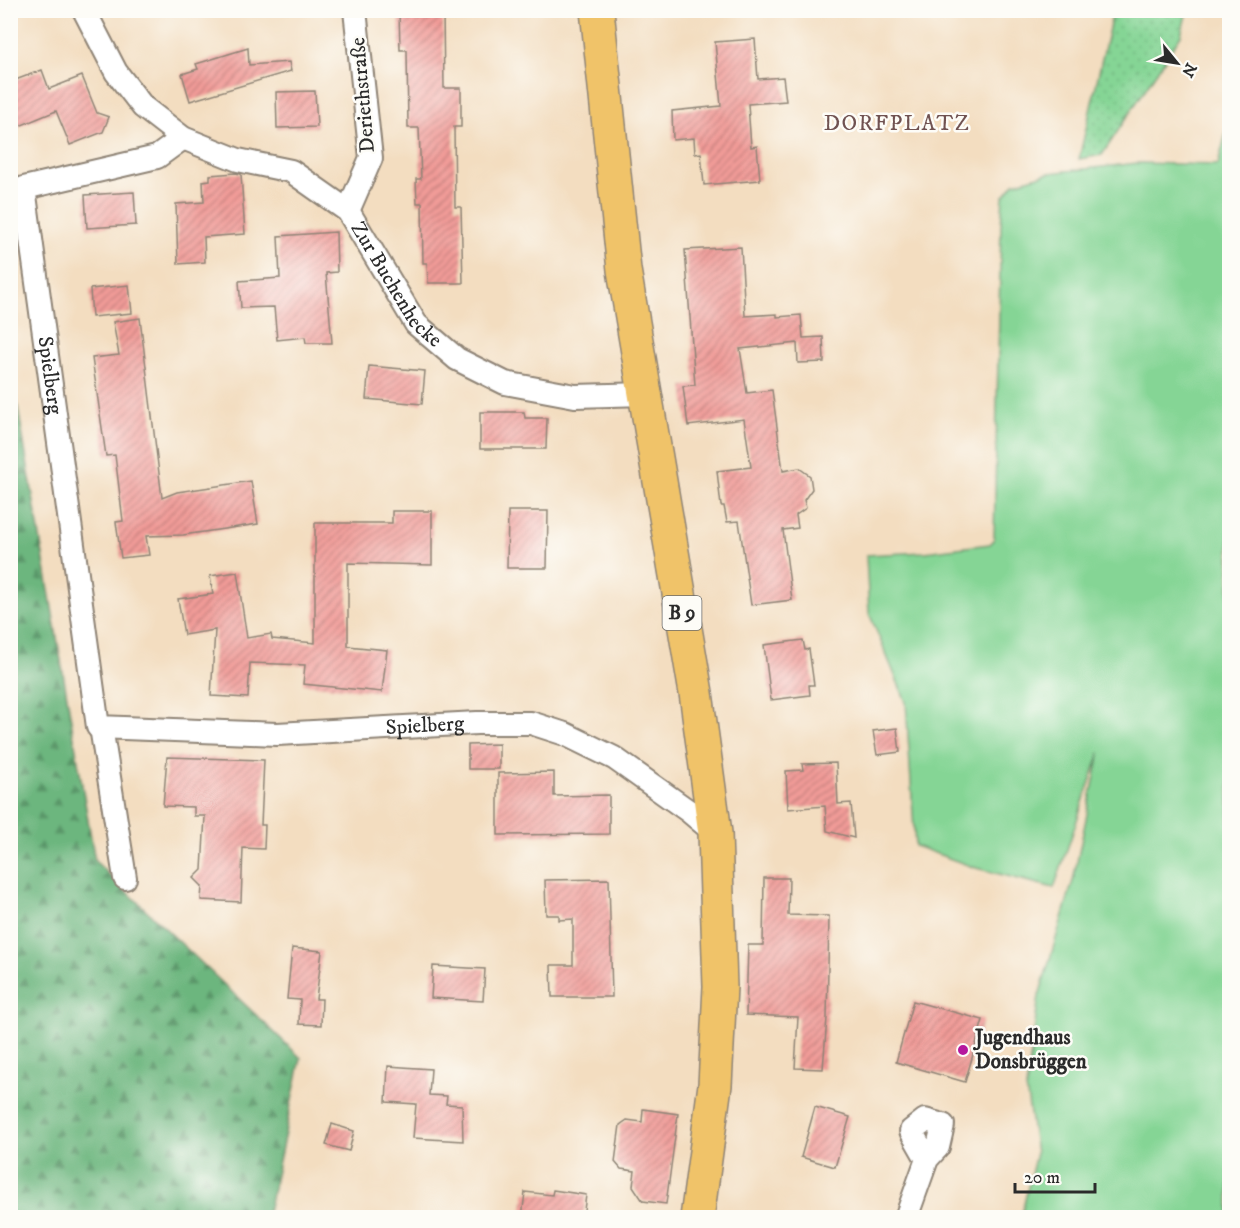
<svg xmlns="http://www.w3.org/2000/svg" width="1240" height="1228" font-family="'IM FELL DW Pica',serif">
	<defs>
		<pattern id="forest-firs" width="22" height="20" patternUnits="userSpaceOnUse" patternTransform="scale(1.5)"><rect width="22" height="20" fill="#6cb67e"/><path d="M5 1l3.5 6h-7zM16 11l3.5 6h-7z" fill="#599467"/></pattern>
		<pattern id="park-dots" width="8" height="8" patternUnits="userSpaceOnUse" patternTransform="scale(1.5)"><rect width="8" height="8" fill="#85d595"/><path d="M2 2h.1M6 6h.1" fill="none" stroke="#73b781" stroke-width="1.8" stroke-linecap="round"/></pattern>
		<pattern id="building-hatch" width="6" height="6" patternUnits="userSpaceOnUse" patternTransform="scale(1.5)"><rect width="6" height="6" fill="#f19b98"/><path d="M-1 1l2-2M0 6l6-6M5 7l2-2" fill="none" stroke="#c37f7c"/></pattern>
	</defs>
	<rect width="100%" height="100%" fill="#fdfcf7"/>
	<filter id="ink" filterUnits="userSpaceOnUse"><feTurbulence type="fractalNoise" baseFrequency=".0167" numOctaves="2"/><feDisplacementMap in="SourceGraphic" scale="12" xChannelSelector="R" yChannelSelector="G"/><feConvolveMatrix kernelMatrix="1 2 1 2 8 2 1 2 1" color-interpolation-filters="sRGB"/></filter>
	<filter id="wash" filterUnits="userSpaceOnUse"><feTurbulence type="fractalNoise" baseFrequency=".008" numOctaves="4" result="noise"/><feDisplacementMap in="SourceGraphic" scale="24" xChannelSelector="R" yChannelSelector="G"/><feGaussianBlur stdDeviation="1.35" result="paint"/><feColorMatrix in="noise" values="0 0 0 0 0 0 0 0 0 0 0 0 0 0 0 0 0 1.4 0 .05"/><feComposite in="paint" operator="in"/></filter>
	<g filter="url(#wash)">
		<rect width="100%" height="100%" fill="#f3ddc0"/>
		<!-- green -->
		<polygon fill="#85d595" stroke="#588060" stroke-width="1.5" points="1229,121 1229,1217 1021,1217 1036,1153 1026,1088 1039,996 1073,881 1100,752 1054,888 976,868 915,846 906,702 869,613 866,555 925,552 990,544 994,540 1001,225 1003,197 1014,183 1049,173 1138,163 1218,165"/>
		<!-- forest -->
		<polygon fill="url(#forest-firs)" stroke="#4c7054" stroke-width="1.5" points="10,361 95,861 301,1058 267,1217 11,1217"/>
		<!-- park -->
		<polygon fill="url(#park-dots)" stroke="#588060" stroke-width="1.5" points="1113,11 1187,11 1181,35 1102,155 1079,159"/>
		<g id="blocks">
			<!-- building -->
			<g fill="url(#building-hatch)">
				<polygon points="399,10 443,10 444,88 461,88 461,127 454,127 455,207 461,207 463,283 428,283 427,263 423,263 422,203 417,203 416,179 421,179 419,128 408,128 407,50 400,50"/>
				<polygon points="755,39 758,79 783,77 786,101 748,104 751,147 757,146 760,180 704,185 701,153 695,154 694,138 673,140 672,111 721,106 715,42"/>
				<polygon points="248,48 249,65 289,62 291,71 190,101 182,74 198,69 196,64"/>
				<polygon points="42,70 49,89 82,76 97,113 109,117 103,132 70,145 56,111 10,130 10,82"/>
				<polygon points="315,91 317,127 277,128 276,92"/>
				<polygon points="235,173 241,174 245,234 204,237 205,262 178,264 176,204 204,202 203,181 210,180 210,175"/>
				<polygon points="134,192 136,225 87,228 85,195"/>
				<polygon points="336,232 337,272 326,273 332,343 306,343 305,337 277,340 274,307 241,308 239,281 280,278 278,236"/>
				<polygon points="741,247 745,316 777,314 777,317 801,315 803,338 823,337 824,362 798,363 797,343 740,349 747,393 772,390 783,471 799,468 810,476 812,489 804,500 806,508 796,515 798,528 783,530 792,600 751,605 739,521 727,522 724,506 721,506 717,471 751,467 744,419 688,426 683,386 695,385 685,250"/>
				<polygon points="129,285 132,313 92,317 90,289"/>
				<polygon points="140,318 162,498 177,492 251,481 258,524 183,535 146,536 149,555 121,558 116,522 123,521 115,455 106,456 92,358 119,355 113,322"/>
				<polygon points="369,366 425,371 422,404 366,399"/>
				<polygon points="480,412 524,412 525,418 547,418 546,449 480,449"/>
				<polygon points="392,511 432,511 432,565 348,563 348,646 387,650 382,692 303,684 305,665 250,663 248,698 211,696 215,630 184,635 178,599 213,594 210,576 237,572 247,638 271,634 272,639 315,643 315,523 392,523"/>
				<polygon points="508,511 548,511 547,568 507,568"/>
				<polygon points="803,640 805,650 809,649 814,685 809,685 810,695 771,700 764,645"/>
				<polygon points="897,728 900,752 877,755 873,731"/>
				<polygon points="499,744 499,769 468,769 468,745"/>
				<polygon points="167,757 264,760 261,825 265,825 264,849 243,848 241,902 201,900 202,886 194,878 202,870 205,816 194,816 194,807 163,806"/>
				<polygon points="836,763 838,804 851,803 854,838 827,831 825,806 788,809 786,771 803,770 802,764"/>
				<polygon points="554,772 554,796 609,795 609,834 498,835 498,773"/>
				<polygon points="764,878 789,878 788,915 829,916 827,1018 823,1069 795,1068 798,1017 746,1015 748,945 763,945"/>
				<polygon points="609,879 612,997 552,997 551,965 573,965 573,919 559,920 559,915 546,915 545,880"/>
				<polygon points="292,948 322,951 316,999 322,999 321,1025 299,1024 300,1000 287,999"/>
				<polygon points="433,966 485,969 483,1001 431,998"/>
				<polygon points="913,1001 983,1020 965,1082 896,1062"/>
				<polygon points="388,1066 431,1069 429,1095 447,1096 446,1104 462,1105 463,1141 413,1138 416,1104 386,1102"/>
				<polygon points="815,1107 850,1117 835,1167 801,1157"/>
				<polygon points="643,1109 678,1114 666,1204 643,1201 633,1186 635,1171 621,1169 615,1162 620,1125 627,1120 642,1122"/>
				<polygon points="332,1124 354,1131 349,1151 326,1145"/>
				<polygon points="553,1190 586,1195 583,1218 522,1218 525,1192 552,1195"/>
			</g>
		</g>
	</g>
	<g filter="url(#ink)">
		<use href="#blocks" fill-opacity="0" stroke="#8f8476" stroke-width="1.5"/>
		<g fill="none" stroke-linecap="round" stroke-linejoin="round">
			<!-- street casing -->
			<g stroke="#8f8476" stroke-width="26">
				<g id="street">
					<path id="s1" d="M84 10 116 72 143 107 183 138 238 160 291 171 348 211 416 324 457 359 505 383 575 396 645 394"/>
					<path id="s2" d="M183 138 157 157 24 188 98 727 277 734 477 723H531L565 734 614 758 690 812 715 833"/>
					<polyline points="348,211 371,158 355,10"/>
					<polyline points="101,727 125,878"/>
					<polyline points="906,1218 927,1159 938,1147 943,1125 925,1120 911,1131 927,1159"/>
				</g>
			</g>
			<!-- primary casing -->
			<g stroke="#8f8476" stroke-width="36">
				<polyline id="primary" points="597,10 624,270 696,693 715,833 720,987 715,1085 697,1218"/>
			</g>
			<!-- street -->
			<use href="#street" stroke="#fff" stroke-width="22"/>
			<!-- primary -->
			<use href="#primary" stroke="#f0c369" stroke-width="33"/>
		</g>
	</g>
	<!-- markers -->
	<circle fill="#b5179e" stroke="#fdfcf7" stroke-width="2" cx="963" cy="1050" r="6"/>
	<g text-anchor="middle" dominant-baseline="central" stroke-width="5" stroke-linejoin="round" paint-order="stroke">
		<!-- shield labels -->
		<rect fill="#fdfcf7" stroke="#6a6a68" stroke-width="1.5" x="662.5" y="596" width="39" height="34" rx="4.5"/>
		<g font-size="20" font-weight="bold" fill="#2b2b2b">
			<text x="682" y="613">B 9</text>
		</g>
		<!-- street labels -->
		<g font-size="21" fill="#2b2b2b" stroke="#fdfcf7">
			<text transform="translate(363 95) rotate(-95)">Deriethstraße</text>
			<text stroke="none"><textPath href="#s1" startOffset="436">Zur Buchenhecke</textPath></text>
			<text stroke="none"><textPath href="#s2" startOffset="358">Spielberg</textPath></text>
			<text stroke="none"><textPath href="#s2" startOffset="1040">Spielberg</textPath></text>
		</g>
		<!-- poi labels -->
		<g font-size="21" font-weight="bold" fill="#2b2b2b" stroke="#fdfcf7" text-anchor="start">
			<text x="975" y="1038">Jugendhaus<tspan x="975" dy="24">Donsbrüggen</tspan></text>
		</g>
		<!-- neighbourhood labels -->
		<g font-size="22" letter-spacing="1.5" fill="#705251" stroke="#fdfcf7">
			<text x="897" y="123">DORFPLATZ</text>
		</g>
	</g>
	<!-- margin -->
	<rect width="1240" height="1228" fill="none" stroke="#fdfcf7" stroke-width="36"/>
	<!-- north arrow -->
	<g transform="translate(1177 63) rotate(120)" stroke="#fdfcf7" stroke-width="4.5" paint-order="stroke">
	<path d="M0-4.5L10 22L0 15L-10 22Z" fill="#2b2b2b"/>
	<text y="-9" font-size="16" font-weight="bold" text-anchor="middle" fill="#2b2b2b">N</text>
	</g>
	<!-- scale -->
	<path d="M1015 1183v9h80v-9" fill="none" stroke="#2b2b2b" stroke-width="3"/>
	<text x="1024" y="1183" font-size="18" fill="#2b2b2b" stroke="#fdfcf7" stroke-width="4.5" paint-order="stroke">20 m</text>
</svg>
